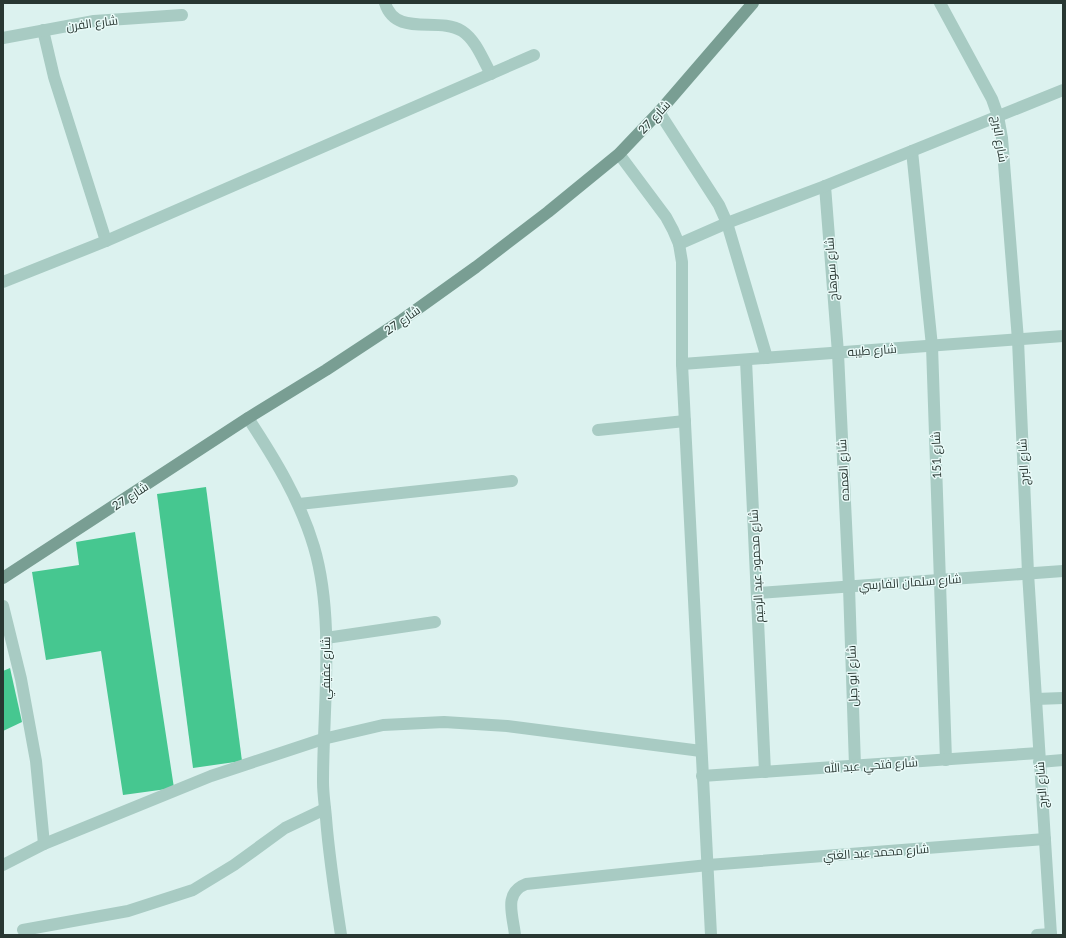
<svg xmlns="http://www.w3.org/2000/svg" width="1066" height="938" font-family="Lato,Cairo,sans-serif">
	<rect width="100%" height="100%" fill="#dcf2ef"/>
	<!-- building -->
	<g fill="#46c790">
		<polygon points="206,487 242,761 193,768 157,494"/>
		<polygon points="135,532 174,788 123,795 101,651 46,660 32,572 79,565 76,542"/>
		<polygon points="10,668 22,722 3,731 3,671"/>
	</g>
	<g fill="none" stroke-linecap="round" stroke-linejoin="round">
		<!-- lane -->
		<g stroke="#a8cbc3" stroke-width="12">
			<polyline points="598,430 685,421"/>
			<polyline points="299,504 512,481"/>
			<polyline points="3,606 21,679 36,761 44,844"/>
			<polyline points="326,638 435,622"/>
			<polyline points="23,930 128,911 193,890 234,865 285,828 325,809"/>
		</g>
		<!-- street -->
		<g stroke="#a8cbc3" stroke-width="12">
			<path d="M385 3C396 38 438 16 462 31 476 40 483 60 491 74"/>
			<polyline points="940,3 992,99 998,116 1002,138 1018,340 1028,573 1051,935"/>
			<polyline points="43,30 54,77 106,241"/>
			<polyline points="3,38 94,21 182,15"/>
			<polyline points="659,112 719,205 727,223 767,358"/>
			<polyline points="912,151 932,346 946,760"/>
			<polyline points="619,154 666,217 673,230 679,244 682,262 682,364 711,935"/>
			<polyline points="825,186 838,353 849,587 855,766"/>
			<polyline points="679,244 727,223 825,186 1063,90"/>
			<polyline points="3,282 106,241 534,55"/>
			<polyline points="746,360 765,772"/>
			<polyline points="682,364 1063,336"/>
			<path d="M248 418C275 459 300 500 314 547 335 618 323 708 323 782 323 794 325 806 326 818 329 857 335 896 341 935"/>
			<polyline points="757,593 1063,571"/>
			<polyline points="1036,699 1063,698"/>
			<polyline points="1039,762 1063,760"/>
			<polyline points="702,776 1039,753"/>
			<polyline points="3,865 44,844 211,776 323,739 383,725 444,722 507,726 701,751"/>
			<path d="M515 935C513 915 503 893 526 884L708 865 1045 839"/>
			<polyline points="1037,935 1051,934"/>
		</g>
		<!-- secondary -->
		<polyline stroke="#799e93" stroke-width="12" points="3,578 248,418 326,370 402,320 476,267 548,212 619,154 659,112 753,3"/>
	</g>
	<g text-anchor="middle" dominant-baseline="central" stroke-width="3" stroke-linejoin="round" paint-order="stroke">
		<!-- street labels -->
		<g font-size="12" fill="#283732" stroke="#e9faf8">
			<text transform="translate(92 23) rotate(-7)">شارع الفرن</text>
			<text transform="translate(654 117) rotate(-47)">شارع 27</text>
			<text transform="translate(1000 139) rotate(81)">شارع البرج</text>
			<text transform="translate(831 269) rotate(-94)">شارع سوهاج</text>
			<text transform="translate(402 320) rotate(-35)">شارع 27</text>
			<text transform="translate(872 350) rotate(-4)">شارع طيبه</text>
			<text transform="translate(936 455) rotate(-92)">شارع 151</text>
			<text transform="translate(1023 462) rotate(-93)">شارع البرج</text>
			<text transform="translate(843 470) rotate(-93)">شارع العمده</text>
			<text transform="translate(130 496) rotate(-33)">شارع 27</text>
			<text transform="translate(756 566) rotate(-93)">شارع محمود عبد الرحيم</text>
			<text transform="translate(910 582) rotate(-4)">شارع سلمان الفارسي</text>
			<text transform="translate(325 668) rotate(-90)">شارع عفيفي</text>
			<text transform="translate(852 676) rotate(-92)">شارع ابو جبل</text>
			<text transform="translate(871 765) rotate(-4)">شارع فتحي عبد الله</text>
			<text transform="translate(1041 785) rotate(-94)">شارع البرج</text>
			<text transform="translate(876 852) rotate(-4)">شارع محمد عبد الغني</text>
		</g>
	</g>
	<!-- border -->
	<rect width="1066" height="938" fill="none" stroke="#283732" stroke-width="8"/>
</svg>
